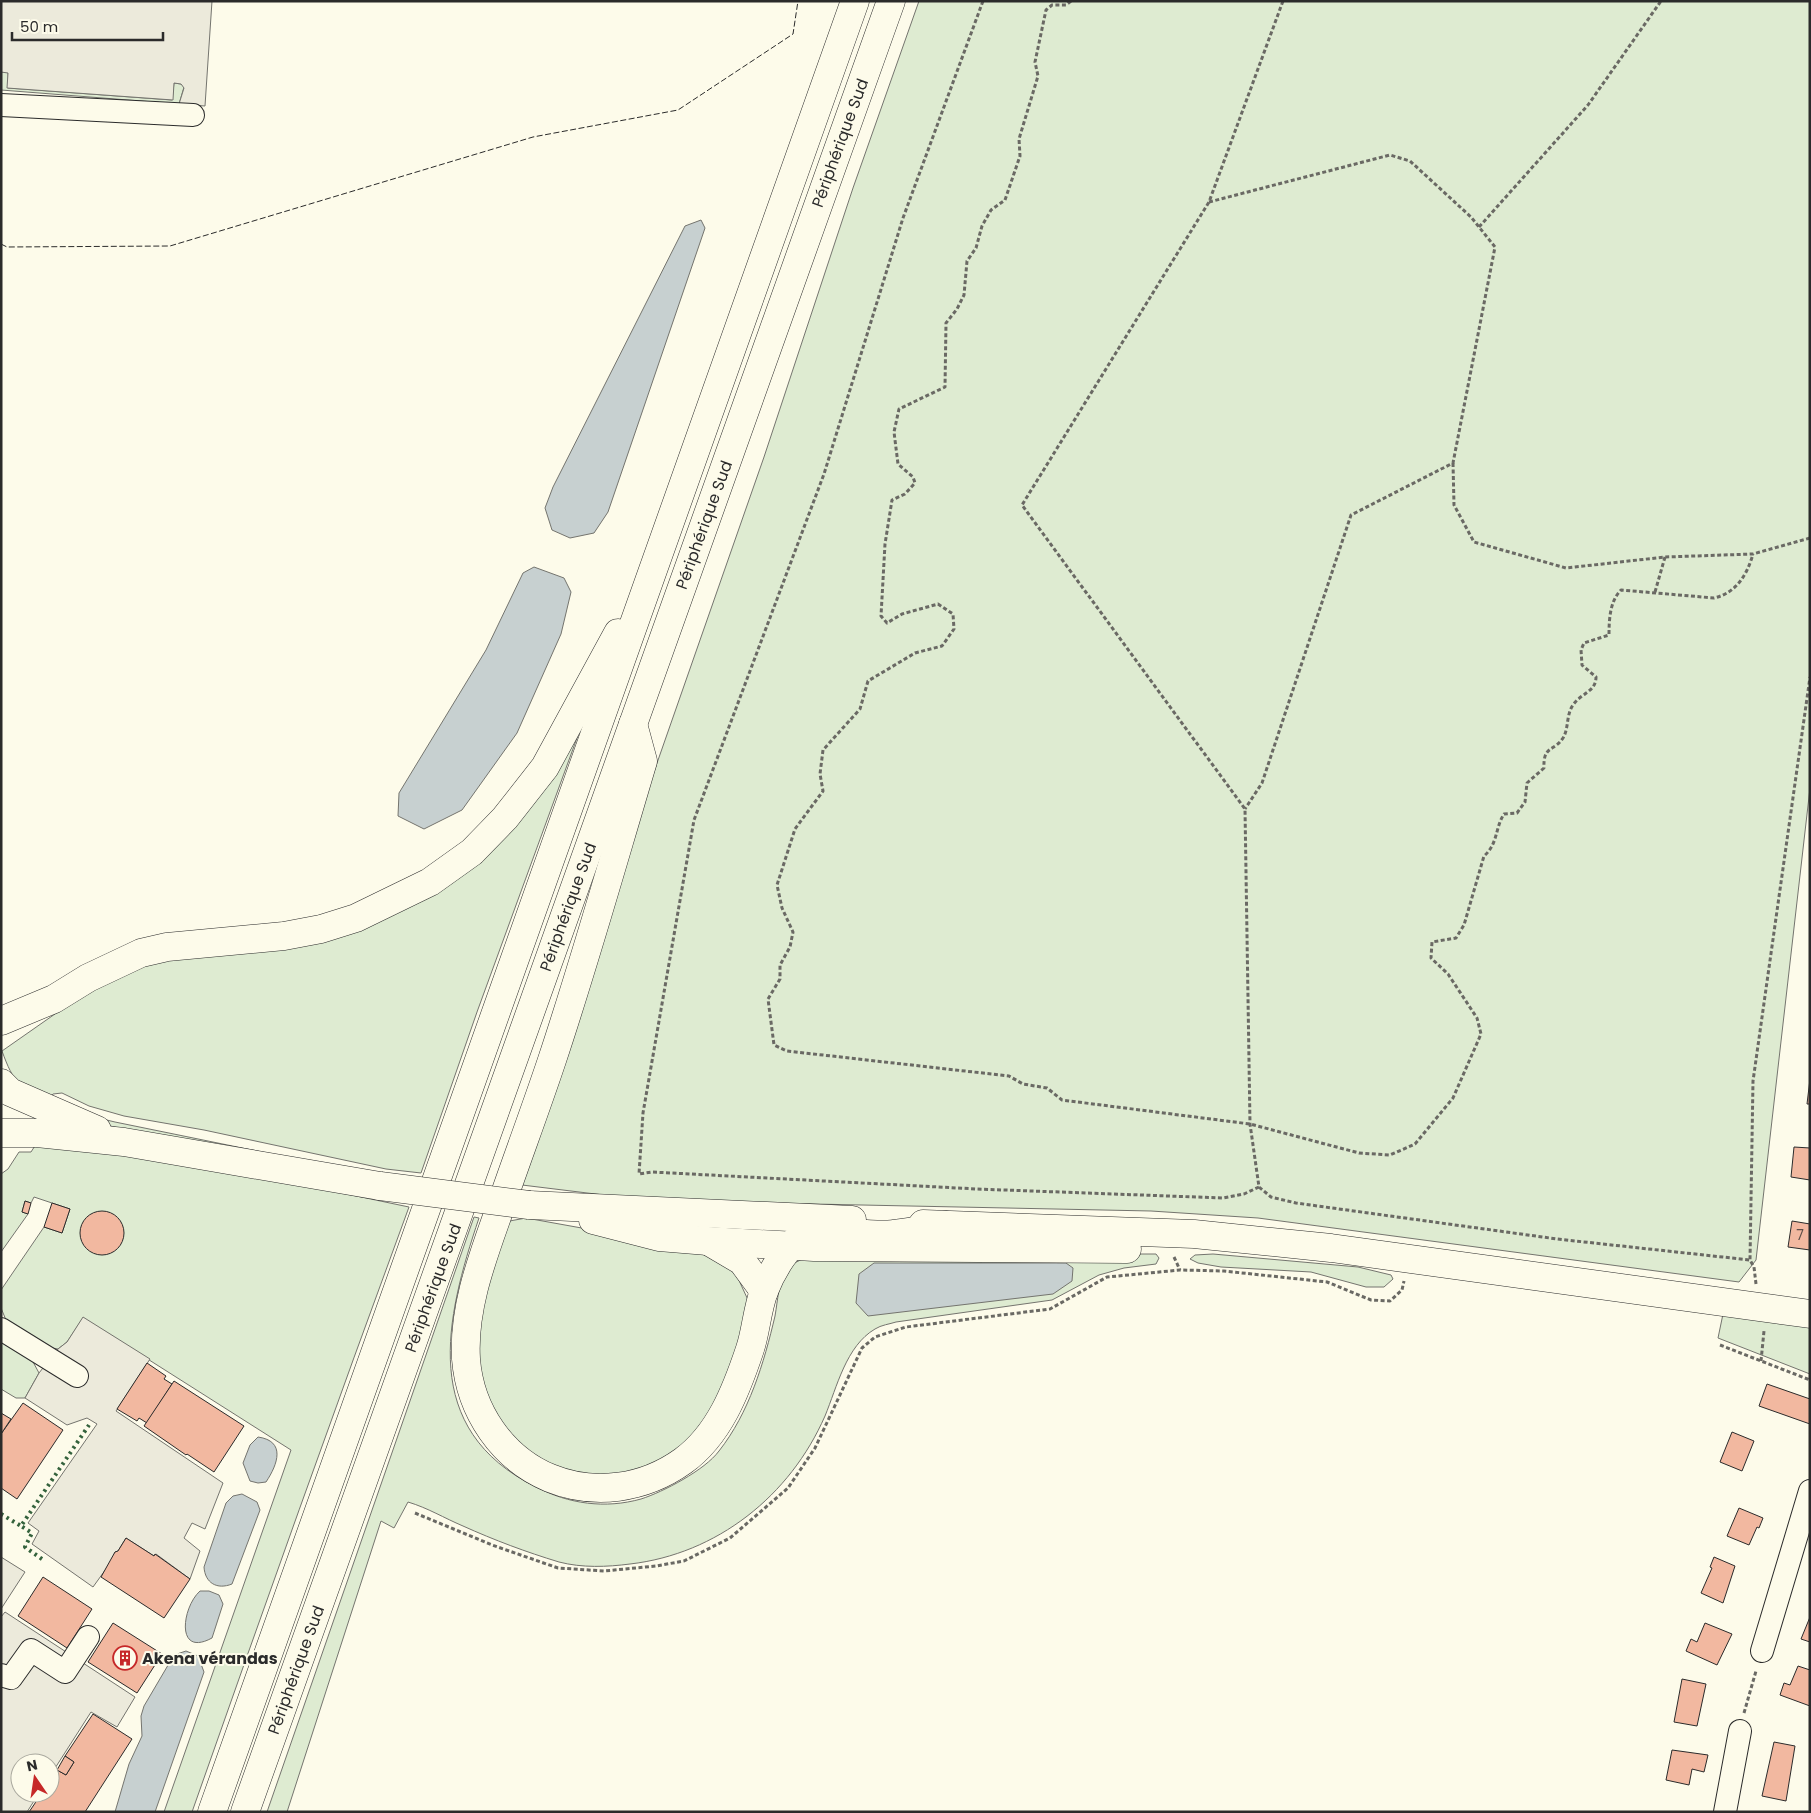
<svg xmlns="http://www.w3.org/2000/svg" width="1811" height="1813" font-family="Poppins,sans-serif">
	<rect width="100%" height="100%" fill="#fdfbea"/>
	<!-- green -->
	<g fill="#deebd1" stroke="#74746e">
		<polygon points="919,1 1810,1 1810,788 1756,1260 1739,1282 1258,1218 1151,1211 765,1203 620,1197 522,1185 649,786 764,457 853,188"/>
		<polygon points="1,72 8,72 8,88 172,100 174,83 181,84 184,87 179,104 1,90"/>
		<path d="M581 727 477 1012 421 1173 386 1169 204 1130 124 1116 89 1106 62 1093 53 1094 47 1101C18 1084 14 1084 2 1051L75 1000 148 961 436 891Z"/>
		<polygon points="90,1116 115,1122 296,1159 118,1128 88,1120"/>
		<path d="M38 1141 232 1170 409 1207C335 1408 263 1610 192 1812H164L291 1450 83 1318 67 1342 58 1349 46 1347 6 1320 1 1308V1290L44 1227 62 1233 70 1209 34 1197 31 1203 25 1201 22 1212 28 1214 1 1252V1174L8 1169 19 1152H31Z"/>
		<path d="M474 1217 479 1218C445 1319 419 1429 536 1487 569 1504 605 1509 641 1499 663 1492 705 1470 719 1451 749 1413 764 1363 775 1316 778 1300 778 1278 791 1266 806 1253 828 1255 847 1254H1156L1159 1258 1156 1264 1124 1268 1099 1275 1052 1300 896 1322C890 1324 881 1325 875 1329 846 1346 837 1387 825 1416 790 1496 717 1554 630 1564 607 1567 582 1568 559 1562 526 1552 494 1540 463 1526 444 1518 428 1508 408 1502L394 1528 381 1521 287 1812H267Z"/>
		<polygon points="526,1218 693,1248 720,1260 737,1276 748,1300 748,1329 715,1409 689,1441 654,1465 607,1479 558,1471 527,1453 501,1424 481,1384 475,1334 504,1222"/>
		<polygon points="1213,1254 1358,1267 1391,1275 1393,1279 1384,1287 1366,1287 1311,1272 1221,1267 1198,1263 1190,1259 1195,1255"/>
		<polygon points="1723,1314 1810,1325 1810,1374 1718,1338"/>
		<polygon points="1,1342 32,1360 39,1373 25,1398 16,1398 1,1389"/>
	</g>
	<!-- parking -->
	<g fill="#eceadb" stroke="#74746e">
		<polygon points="1,1 212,1 205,106 179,104 184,88 181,84 174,83 173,100 7,88 8,73 1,72"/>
		<polygon points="83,1317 150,1359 116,1411 223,1483 205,1529 192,1523 184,1538 200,1551 190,1579 156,1554 154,1556 126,1538 118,1551 115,1552 111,1562 93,1587 32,1544 39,1531 28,1523 97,1424 87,1418 67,1425 25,1398 39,1373 58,1349 67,1342"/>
		<polygon points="1,1557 25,1572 1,1609"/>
		<polygon points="5,1612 135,1697 117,1727 91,1712 50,1776 50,1763 20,1763 20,1793 39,1793 27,1812 1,1812 1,1617"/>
	</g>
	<!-- water -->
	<g fill="#c7d0d0" stroke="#74746e">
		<polygon points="701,220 705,228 608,512 594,533 570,538 552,530 545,508 553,487 685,226"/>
		<polygon points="534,567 564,578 571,592 561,634 517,733 462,810 424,829 398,816 399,793 486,650 523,573"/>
		<polygon points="874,1263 1066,1263 1073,1268 1072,1281 1053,1294 868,1316 856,1303 859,1274"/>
		<path d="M258 1437C286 1441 278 1464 266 1482L258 1483 250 1481 243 1463 250 1445Z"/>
		<path d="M242 1494 257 1502 260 1510 232 1584C217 1590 205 1583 204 1567L226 1503 233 1496Z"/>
		<path d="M200 1591H209L219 1595 223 1604 212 1638C175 1658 182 1607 200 1591Z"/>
		<polygon points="186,1651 198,1656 204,1672 155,1812 115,1812 129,1764 142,1736 141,1716 144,1706 174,1655"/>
	</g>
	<!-- building -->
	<g fill="#f2b8a0" stroke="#2b2b2b">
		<polygon points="1810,1079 1810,1104 1807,1104"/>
		<polygon points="1794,1147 1810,1148 1810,1180 1791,1177"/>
		<polygon points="25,1201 31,1203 28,1214 22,1212"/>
		<polygon points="52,1203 70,1209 62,1233 44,1227"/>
		<circle cx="102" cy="1233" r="22"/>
		<polygon points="1792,1221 1810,1224 1810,1250 1788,1247"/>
		<polygon points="147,1363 166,1376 164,1379 172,1384 147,1423 139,1418 137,1421 117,1409"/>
		<polygon points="174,1381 244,1426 214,1472 187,1454 186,1455 144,1426"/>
		<polygon points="1767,1384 1810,1399 1810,1424 1759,1406"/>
		<polygon points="23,1403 63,1430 17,1499 1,1488 1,1434"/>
		<polygon points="1,1413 11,1419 1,1434"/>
		<polygon points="1732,1432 1754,1441 1742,1471 1720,1462"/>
		<polygon points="1739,1508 1763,1518 1759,1528 1757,1527 1749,1545 1727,1536"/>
		<polygon points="126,1538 154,1556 155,1554 190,1579 164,1618 101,1577 115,1552 118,1551"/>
		<polygon points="1714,1557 1735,1566 1723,1603 1701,1593 1712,1568 1710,1567"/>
		<polygon points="43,1577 92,1609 67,1648 18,1616"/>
		<polygon points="1810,1617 1810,1642 1801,1639"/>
		<polygon points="113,1623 162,1654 137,1693 88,1662"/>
		<polygon points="1705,1623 1732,1634 1717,1665 1686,1651 1691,1639 1697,1642"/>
		<polygon points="1798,1666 1810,1670 1810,1706 1780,1695 1784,1683 1790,1685"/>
		<polygon points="1682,1679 1706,1684 1697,1726 1674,1722"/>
		<polygon points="93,1714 132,1739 85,1812 29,1812 42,1793 50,1793 50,1780 57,1770 66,1775 74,1762 65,1756"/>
		<polygon points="1774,1742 1795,1746 1786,1801 1762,1796"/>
		<polygon points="1672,1750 1708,1755 1704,1772 1692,1769 1689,1785 1666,1780"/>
		<polygon points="65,1756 74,1762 66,1775 57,1770"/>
	</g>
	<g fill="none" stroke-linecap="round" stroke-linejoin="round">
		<!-- minor casing -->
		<g stroke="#2b2b2b" stroke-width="24">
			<g id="minor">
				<polyline points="1,105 193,115"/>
				<polyline points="1,1329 77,1376"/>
				<polyline points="1762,1651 1810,1491"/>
				<polyline points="1,1675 11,1678 31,1650 65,1672 88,1637"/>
				<polyline points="1725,1812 1740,1731"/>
			</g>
		</g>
		<!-- major casing -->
		<g stroke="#2b2b2b" stroke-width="29">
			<g id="major">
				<polyline points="1,1083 10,1092 97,1130"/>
				<polyline points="1,1133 37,1133 124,1142 380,1186"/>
				<polyline points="529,1205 852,1220"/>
				<polyline points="593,1220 659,1237 708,1241 814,1247 1127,1249"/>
				<polyline points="923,1224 1194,1234 1331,1248 1810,1314"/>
			</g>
		</g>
		<!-- highway casing -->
		<g stroke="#2b2b2b" stroke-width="29">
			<g id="highway">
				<path d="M633 724 643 761C613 861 585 961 552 1060 535 1111 516 1161 499 1211 482 1259 463 1308 466 1359 470 1411 502 1458 550 1478 594 1496 644 1489 683 1461 719 1435 736 1391 750 1349 756 1331 757 1310 764 1291 771 1273 788 1241 807 1234 823 1228 872 1237 893 1234 911 1233 928 1228 946 1225"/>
				<polyline points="1,1021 54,999 88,978 141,953 167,947 284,936 321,929 356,918 430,882 472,852 505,818 545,767 618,633"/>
				<polyline points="708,1241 742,1261 764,1291"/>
				<polyline points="212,1812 855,1"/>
				<polyline points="245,1812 891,1"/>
			</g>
		</g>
		<!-- path -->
		<g stroke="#6a6964" stroke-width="3" stroke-dasharray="4 2.5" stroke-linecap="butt">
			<polyline points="983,1 903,218 824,474 694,820 643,1113 639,1174 652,1172 977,1189 1223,1198 1244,1194 1259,1187"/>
			<path d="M1071 1 1066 5H1052L1046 10 1035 62 1038 76 1019 139 1020 156 1005 200 991 210 982 226 976 248 967 261 964 295 957 309 946 323 945 387 899 409 894 432 898 464 913 477 915 483 905 494 892 500 885 544 881 616 887 623 902 614 938 604 953 614 954 629 942 646 915 653 868 681 860 709 823 750 820 774 823 791 795 829 777 885 782 908 793 932 790 947 780 965V979L768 999 774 1045 787 1051 1009 1076 1023 1084 1047 1088 1062 1100 1250 1124 1359 1153 1390 1155 1415 1144 1453 1098 1481 1034 1477 1018 1448 974 1431 958 1432 942 1456 938 1464 925 1484 856C1498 844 1495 828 1504 814L1517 813 1525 802 1527 783 1544 768C1543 745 1554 752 1563 738 1569 728 1566 715 1573 705 1581 693 1596 692 1596 677L1582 665 1581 650 1584 643 1609 635C1609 619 1610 601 1621 590L1714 598C1736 593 1747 575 1753 554"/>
			<polyline points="1283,1 1209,202 1022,505 1245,809 1250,1124 1259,1187 1271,1197 1296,1203 1557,1239 1750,1260"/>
			<polyline points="1209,202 1390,155 1410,161 1471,217 1495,247 1453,463 1351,515 1262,783 1245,809"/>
			<polyline points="1479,227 1588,105 1661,1"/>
			<polyline points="1453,463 1454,505 1474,542 1566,568 1665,557 1753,554 1810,538"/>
			<polyline points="1655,592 1665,557"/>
			<polyline points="1174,1257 1180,1270"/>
			<polyline points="1756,1284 1754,1267 1750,1260 1753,1081 1810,677"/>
			<polyline points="1720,1345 1810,1380"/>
			<polyline points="1761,1361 1764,1331"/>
			<polyline points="415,1513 492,1545 558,1568 604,1571 656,1566 684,1561 730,1538 788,1488 815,1448 862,1348 875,1337 906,1327 1050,1309 1107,1277 1180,1270 1224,1271 1327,1282 1371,1300 1390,1301 1402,1290 1404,1281"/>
			<polyline points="1744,1713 1756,1671"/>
		</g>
		<!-- minor -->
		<use href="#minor" stroke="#fdfbea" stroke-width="22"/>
		<!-- major -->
		<use href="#major" stroke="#fdfbea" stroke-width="28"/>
		<!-- highway -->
		<use href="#highway" stroke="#fdfbea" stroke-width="28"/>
		<!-- major-bridge casing -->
		<g stroke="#2b2b2b" stroke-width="29" stroke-linecap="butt">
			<polyline id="major-bridge" points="380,1186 529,1205"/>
		</g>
		<!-- major-bridge -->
		<use href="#major-bridge" stroke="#fdfbea" stroke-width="28"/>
		<!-- hedge -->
		<g stroke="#34623c" stroke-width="4" stroke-dasharray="2.5 4" stroke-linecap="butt">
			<polyline points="1,1514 21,1526"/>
			<polyline points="42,1559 25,1547 32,1533 21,1526 89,1425"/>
		</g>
		<!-- fence -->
		<polyline stroke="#2b2b2b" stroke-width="1" stroke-dasharray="6 2.5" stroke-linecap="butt" points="1,244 7,247 170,246 533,137 678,110 793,34 798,1"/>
	</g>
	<!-- icons -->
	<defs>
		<g id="building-ring" transform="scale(1.25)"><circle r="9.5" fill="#fdfbea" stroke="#c62828" stroke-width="1.5"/><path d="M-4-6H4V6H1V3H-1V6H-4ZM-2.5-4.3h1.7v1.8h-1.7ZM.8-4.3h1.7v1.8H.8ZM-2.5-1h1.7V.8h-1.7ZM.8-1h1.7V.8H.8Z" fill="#c62828"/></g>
	</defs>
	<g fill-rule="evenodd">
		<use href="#building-ring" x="125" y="1658"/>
	</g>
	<g text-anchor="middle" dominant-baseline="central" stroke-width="4" stroke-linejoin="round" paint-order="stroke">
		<!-- number labels -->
		<g font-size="14" fill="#5d4e48">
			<text x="1800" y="1235">7</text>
		</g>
		<!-- street labels -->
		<g font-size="16" fill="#2b2b2b" stroke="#fdfbea">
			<text transform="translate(840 143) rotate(-70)">Périphérique Sud</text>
			<text transform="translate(704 525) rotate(-70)">Périphérique Sud</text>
			<text transform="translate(568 907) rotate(-70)">Périphérique Sud</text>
			<text transform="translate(433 1288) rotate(-70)">Périphérique Sud</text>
			<text transform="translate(296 1670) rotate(-70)">Périphérique Sud</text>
		</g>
		<!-- poi labels -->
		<g font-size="16" font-weight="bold" fill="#2b2b2b" stroke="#fdfbea" text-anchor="start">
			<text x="142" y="1658">Akena vérandas</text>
		</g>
	</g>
	<!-- border -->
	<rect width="1811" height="1813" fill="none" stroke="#2b2b2b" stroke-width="5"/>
	<!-- north arrow -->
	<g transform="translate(35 1778) rotate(347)"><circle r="24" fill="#fdfbea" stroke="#a9a89e"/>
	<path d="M0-4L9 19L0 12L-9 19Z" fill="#c62828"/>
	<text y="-8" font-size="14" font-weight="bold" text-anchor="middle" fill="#2b2b2b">N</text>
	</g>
	<!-- scale -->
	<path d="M12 32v8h151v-8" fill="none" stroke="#2b2b2b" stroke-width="2.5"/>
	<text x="20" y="32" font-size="15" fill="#2b2b2b" stroke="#fdfbea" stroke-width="4" paint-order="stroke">50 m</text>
</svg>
